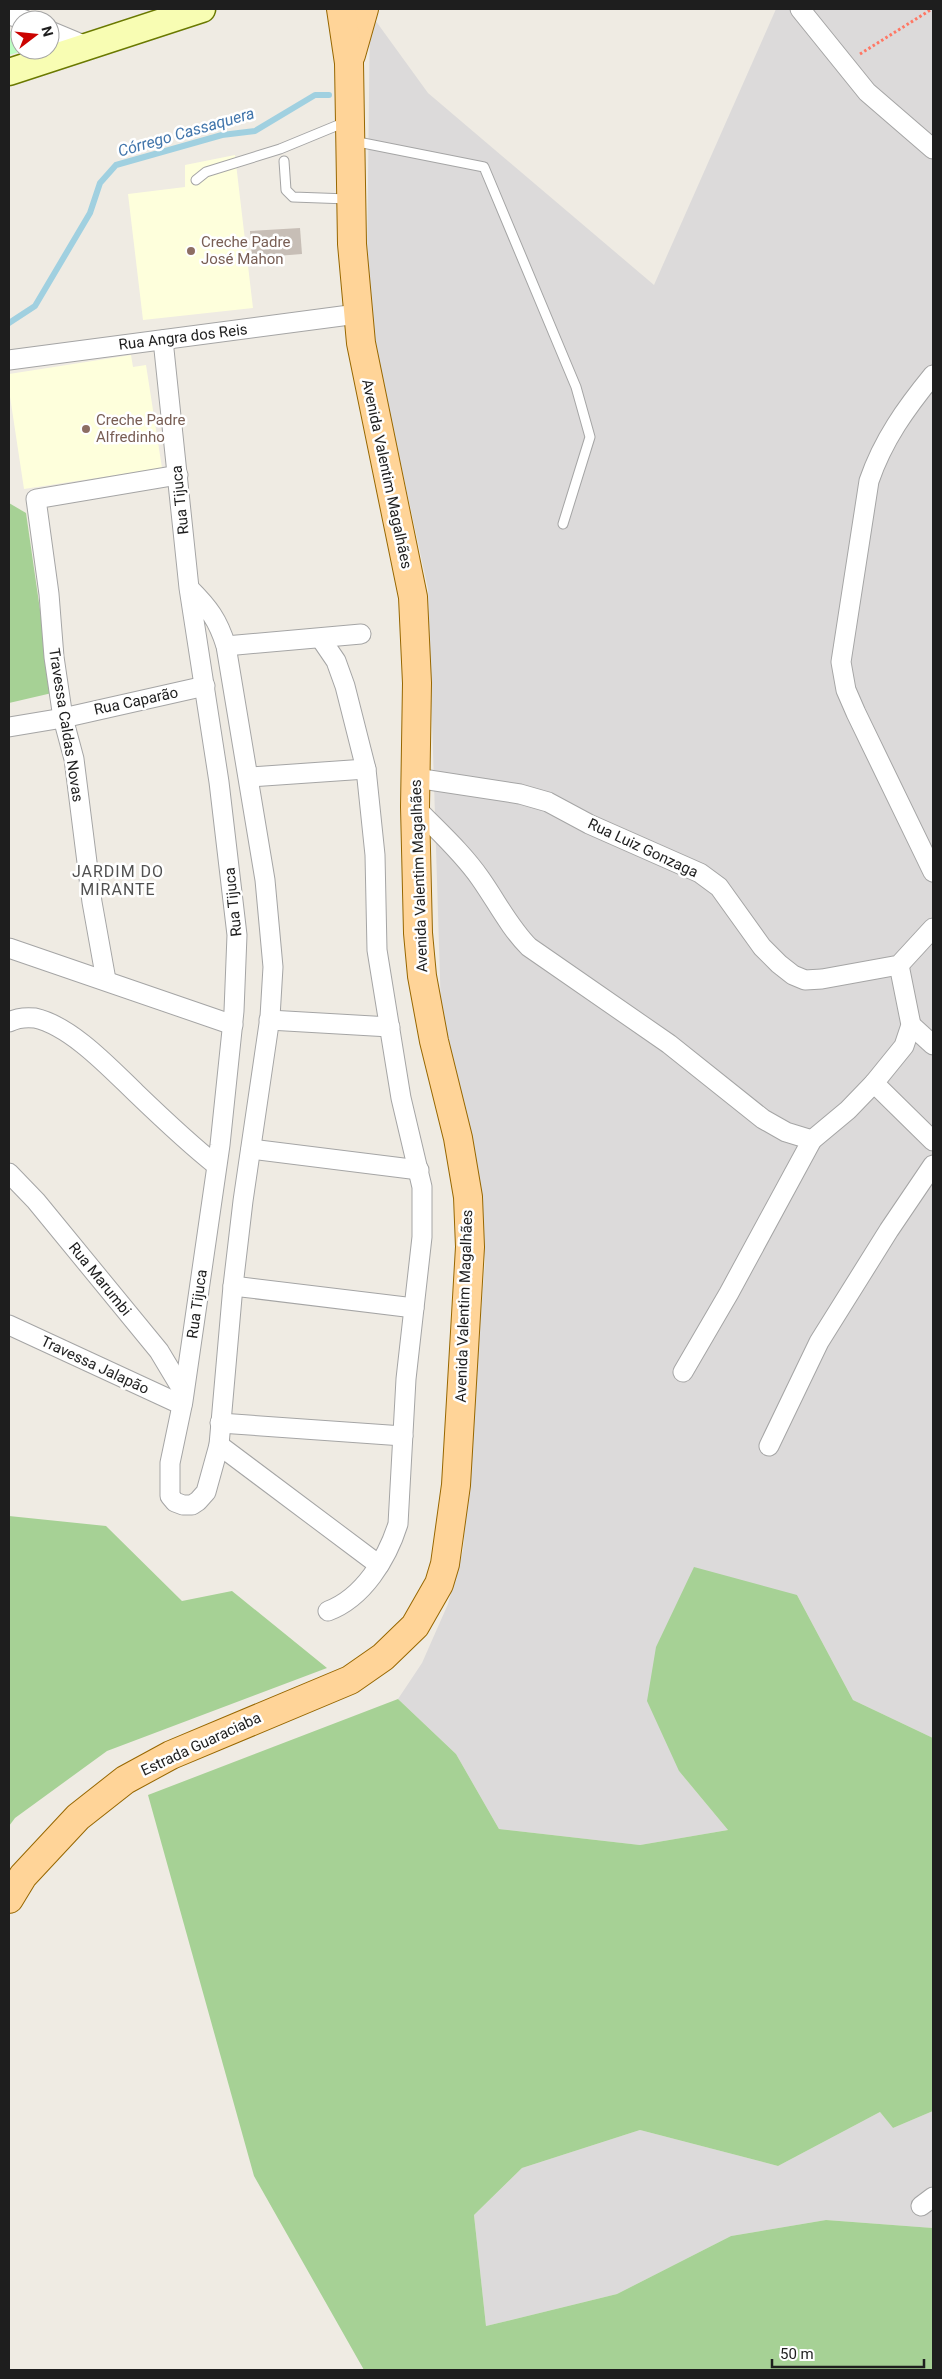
<svg xmlns="http://www.w3.org/2000/svg" width="942" height="2379" font-family="Roboto,sans-serif">
	<rect width="100%" height="100%" fill="#efebe3"/>
	<!-- residential -->
	<g fill="#dcdada">
		<polygon points="776,9 933,9 933,1738 853,1700 797,1595 679,1771 728,1830 640,1845 499,1829 456,1754 398,1699 422,1663 448,1604 463,1550 485,1261 481,1191 441,1010 428,589 374,341 367,261 370,13 428,93 654,285"/>
		<polygon points="933,2111 933,2228 826,2220 731,2236 617,2294 486,2326 474,2215 522,2168 640,2130 778,2166 880,2112 893,2128"/>
	</g>
	<!-- education -->
	<g fill="#feffdc">
		<polygon points="235,155 253,308 143,320 128,194 185,187 185,165"/>
		<polygon points="131,355 133,367 146,365 162,468 24,489 9,390 9,374"/>
	</g>
	<!-- forest -->
	<g fill="#a6d195">
		<polygon points="9,503 26,513 52,693 9,703"/>
		<polygon points="9,1516 106,1526 182,1601 232,1591 327,1668 107,1751 15,1818 9,1826"/>
		<polygon points="694,1567 797,1595 853,1700 933,1738 933,2111 893,2128 880,2112 778,2166 640,2130 522,2168 474,2215 486,2326 617,2294 731,2236 826,2220 933,2228 933,2370 364,2370 254,2176 148,1795 398,1699 456,1754 499,1829 640,1845 728,1830 679,1771 647,1701 656,1647"/>
	</g>
	<!-- park -->
	<polygon fill="#bdfdc3" points="9,31 20,34 20,50 26,50 9,55"/>
	<g fill="none" stroke-linecap="round" stroke-linejoin="round">
		<!-- stream -->
		<polyline stroke="#a0d0e0" stroke-width="6" points="9,323 35,306 90,213 100,183 116,165 222,135 255,131 315,95 329,95"/>
	</g>
	<!-- building -->
	<polygon fill="#c7beb6" points="300,228 302,254 252,258 250,231"/>
	<g fill="none" stroke-linecap="round" stroke-linejoin="round">
		<!-- lane casing -->
		<g stroke="#a5a5a5" stroke-width="11">
			<g id="lane">
				<polyline points="353,141 484,167 576,387 590,437 563,524"/>
				<polyline points="284,161 286,190 293,197 348,199"/>
				<polyline points="196,180 206,172 280,149 348,121"/>
			</g>
		</g>
		<!-- street casing -->
		<g stroke="#a5a5a5" stroke-width="21">
			<g id="street">
				<polyline points="800,9 867,92 933,149"/>
				<polyline points="9,15 25,20"/>
				<polyline points="50,31 86,46"/>
				<path d="M163 340 189 588 219 782 237 935 234 1011 220 1145 183 1401 170 1463V1496L175 1502 183 1505H192L198 1501 206 1492 219 1445 233 1286 243 1201 270 1017 273 967 265 880 226 646C218 620 209 608 189 588"/>
				<polyline points="9,360 357,314"/>
				<path d="M933 375C906 408 883 440 869 481L841 662 846 690 856 713 933 872"/>
				<path d="M321 639 336 661 345 686 366 769 375 855 377 950 401 1098 422 1187V1237L406 1379 398 1524C387 1559 363 1598 328 1611"/>
				<polyline points="226,646 361,634"/>
				<polyline points="9,727 63,718 205,686"/>
				<polyline points="250,777 366,769"/>
				<polyline points="416,778 520,794 548,802 589,824 700,873 719,887 762,947 779,964 793,975 805,980 822,979 899,965 933,928"/>
				<path d="M415 807C437 830 462 852 480 878 497 902 509 927 529 947L669 1044 763 1119 786 1132 812 1140"/>
				<polyline points="9,948 233,1025"/>
				<polyline points="106,980 92,902 74,759 63,718 54,657 49,594 36,499 178,475"/>
				<polyline points="269,1020 390,1027"/>
				<path d="M9 1022C17 1018 26 1017 35 1018 71 1026 110 1068 136 1093 162 1118 188 1143 216 1165"/>
				<polyline points="911,1025 933,1045"/>
				<polyline points="874,1083 933,1141"/>
				<polyline points="251,1149 419,1170"/>
				<polyline points="9,1173 36,1201 159,1351 183,1391"/>
				<polyline points="233,1286 414,1308"/>
				<polyline points="9,1325 182,1405"/>
				<polyline points="683,1372 729,1293 812,1140 848,1110 874,1083 904,1046 911,1025 899,965"/>
				<polyline points="220,1423 403,1436"/>
				<polyline points="219,1445 379,1565"/>
				<polyline points="769,1446 819,1342 889,1230 933,1165"/>
				<polyline points="921,2206 933,2197"/>
			</g>
		</g>
		<!-- secondary casing -->
		<g stroke="#6a7900" stroke-width="29">
			<polyline id="secondary" points="9,72 202,9"/>
		</g>
		<!-- primary casing -->
		<g stroke="#976700" stroke-width="30">
			<g id="primary">
				<polyline points="351,55 364,9"/>
				<polyline points="9,1899 23,1876 78,1817 125,1780 171,1755 350,1680 383,1657 415,1626 439,1584 445,1564 456,1485 470,1247 468,1197 458,1138 434,1041 422,976 418,933 415,807 417,683 413,597 361,343 352,244 349,63 341,9"/>
			</g>
		</g>
		<!-- path -->
		<polyline stroke="#ff7764" stroke-width="3" stroke-dasharray="2.5 2.5" stroke-linecap="butt" points="860,54 932,9"/>
		<!-- lane -->
		<use href="#lane" stroke="#fff" stroke-width="9"/>
		<!-- street -->
		<use href="#street" stroke="#fff" stroke-width="19"/>
		<!-- secondary -->
		<use href="#secondary" stroke="#f8fdb3" stroke-width="26"/>
		<!-- primary -->
		<use href="#primary" stroke="#ffd498" stroke-width="28"/>
	</g>
	<!-- markers -->
	<g fill="#8d6e63" stroke="#fff" stroke-width="2">
		<circle cx="191" cy="251" r="5"/>
		<circle cx="86" cy="429" r="5"/>
	</g>
	<g text-anchor="middle" dominant-baseline="central" stroke-width="5" stroke-linejoin="round" paint-order="stroke">
		<!-- education labels -->
		<g font-size="15" fill="#785e54" stroke="#fff" text-anchor="start">
			<text x="201" y="242">Creche Padre<tspan x="201" dy="17">José Mahon</tspan></text>
			<text x="96" y="420">Creche Padre<tspan x="96" dy="17">Alfredinho</tspan></text>
		</g>
		<!-- street labels -->
		<g font-size="15" fill="#1e1e1e" stroke="#fff">
			<text transform="translate(183 337) rotate(-7)">Rua Angra dos Reis</text>
			<text transform="translate(387 474) rotate(78)">Avenida Valentim Magalhães</text>
			<text transform="translate(180 500) rotate(-96)">Rua Tijuca</text>
			<text transform="translate(136 701) rotate(-12)">Rua Caparão</text>
			<text transform="translate(66 725) rotate(81)">Travessa Caldas Novas</text>
			<text transform="translate(643 848) rotate(25)">Rua Luiz Gonzaga</text>
			<text transform="translate(419 876) rotate(-92)">Avenida Valentim Magalhães</text>
			<text transform="translate(233 902) rotate(-96)">Rua Tijuca</text>
			<text transform="translate(100 1279) rotate(51)">Rua Marumbi</text>
			<text transform="translate(197 1304) rotate(-82)">Rua Tijuca</text>
			<text transform="translate(464 1306) rotate(-88)">Avenida Valentim Magalhães</text>
			<text transform="translate(95 1365) rotate(25)">Travessa Jalapão</text>
			<text transform="translate(201 1744) rotate(-25)">Estrada Guaraciaba</text>
		</g>
		<!-- water labels -->
		<g font-size="16" font-style="italic" fill="#4175ab" stroke="#fff">
			<text transform="translate(186 132) rotate(-16)">Córrego Cassaquera</text>
		</g>
		<!-- neighbourhood labels -->
		<g font-size="16" letter-spacing="1" fill="#515151" stroke="#fff">
			<text x="118" y="871">JARDIM DO<tspan x="118" dy="18">MIRANTE</tspan></text>
		</g>
	</g>
	<!-- border -->
	<rect width="942" height="2379" fill="none" stroke="#1e1e1e" stroke-width="20"/>
	<!-- north arrow -->
	<g transform="translate(35 35) rotate(74)"><circle r="24" fill="#ffffff" stroke="#a5a5a5"/>
	<path d="M0-4L9 19L0 12L-9 19Z" fill="#cb0300"/>
	<text y="-8" font-size="14" font-weight="bold" text-anchor="middle" fill="#1e1e1e">N</text>
	</g>
	<!-- scale -->
	<path d="M772 2359v8h152v-8" fill="none" stroke="#1e1e1e" stroke-width="2.5"/>
	<text x="780" y="2359" font-size="15" fill="#1e1e1e" stroke="#ffffff" stroke-width="4" paint-order="stroke">50 m</text>
</svg>
